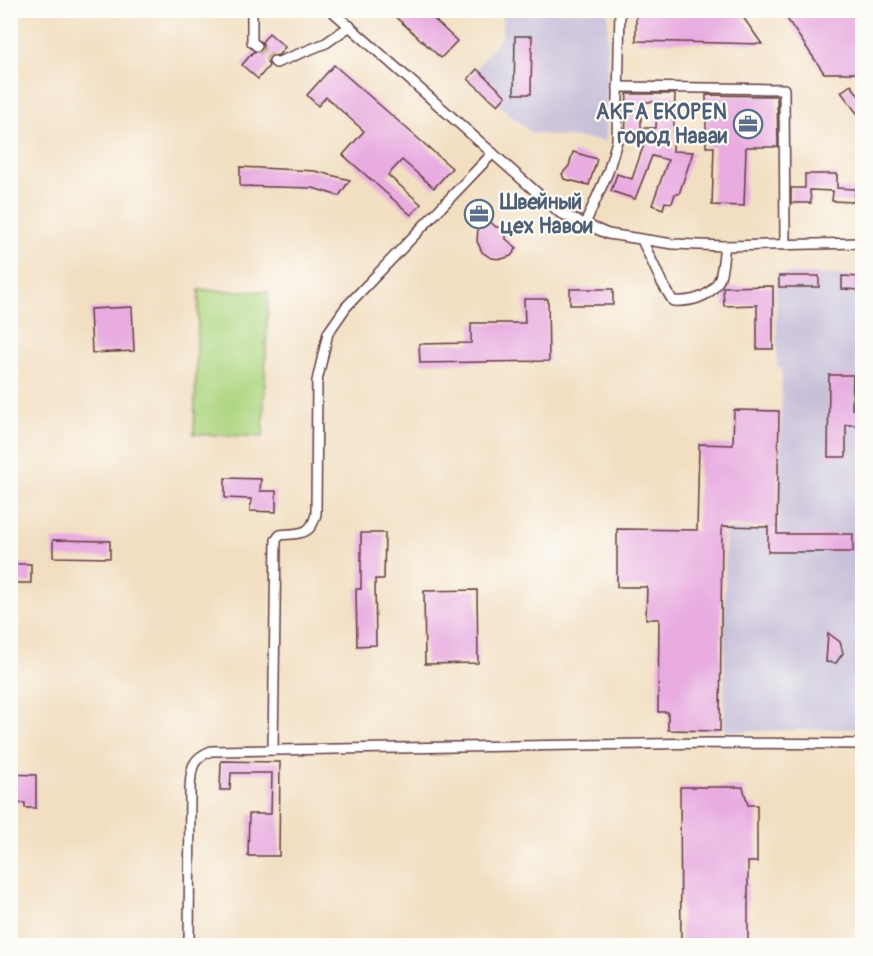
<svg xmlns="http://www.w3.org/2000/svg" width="873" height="956" font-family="Pangolin,sans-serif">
	<rect width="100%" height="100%" fill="#fdfcf7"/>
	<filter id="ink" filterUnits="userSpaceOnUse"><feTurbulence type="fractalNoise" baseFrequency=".0167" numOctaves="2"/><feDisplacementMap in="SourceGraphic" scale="12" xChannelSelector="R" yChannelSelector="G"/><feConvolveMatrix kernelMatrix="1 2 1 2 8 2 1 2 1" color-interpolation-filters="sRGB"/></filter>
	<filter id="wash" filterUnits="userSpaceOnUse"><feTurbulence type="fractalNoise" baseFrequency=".008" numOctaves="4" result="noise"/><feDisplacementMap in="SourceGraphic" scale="24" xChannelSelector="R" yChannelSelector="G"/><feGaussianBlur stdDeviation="1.35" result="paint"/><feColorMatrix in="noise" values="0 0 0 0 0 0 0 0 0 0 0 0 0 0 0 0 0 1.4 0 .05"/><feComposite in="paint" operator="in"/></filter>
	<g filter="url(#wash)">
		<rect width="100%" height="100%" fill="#f2dfc2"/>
		<!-- industrial -->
		<g fill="#c7c0d9">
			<polygon points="508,11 608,11 606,141 532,133 468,79 502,36 502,18"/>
			<polygon points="776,273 862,276 862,728 724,732 725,529 779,530 782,368 777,367"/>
		</g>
		<!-- green -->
		<polygon fill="#add681" stroke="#7c7a56" stroke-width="1.5" points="199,290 268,292 263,437 194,434"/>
		<g id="blocks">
			<!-- building -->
			<g fill="#e8ace0" fill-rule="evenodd">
				<polygon points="388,10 424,10 457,41 441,58"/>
				<polygon points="636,10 738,10 762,44 636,41"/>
				<polygon points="781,10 862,10 862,73 824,73"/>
				<polygon points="269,33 285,47 279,55 269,57 267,62 269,66 258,79 242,65 253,52 262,51 264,46 262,42"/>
				<polygon points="515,36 532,36 531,94 514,94"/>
				<polygon points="334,65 452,168 434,188 402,160 388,175 421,204 411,215 343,155 364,131 326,97 318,106 307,95"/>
				<polygon points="477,69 506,96 498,105 468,79"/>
				<polygon points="851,85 862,100 862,120 841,92"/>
				<path d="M627 94H675L673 151 693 152 679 194H675L672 203 665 202 663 209 652 205 668 160 652 156 635 199 611 191 617 174 632 179 644 144 625 140ZM641 102H657L656 128H641Z"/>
				<polygon points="706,95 777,96 778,147 746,147 744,206 712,205 714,147 706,147"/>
				<polygon points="573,152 597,159 589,185 564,179 562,174 569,166"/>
				<polygon points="240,167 315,171 350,180 339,196 313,188 240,186"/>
				<polygon points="805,174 837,174 837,188 855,189 854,202 832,201 833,191 810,190 811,203 791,203 791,188 805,188"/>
				<polygon points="487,219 496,227 502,227 506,230 506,239 517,248 511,256 502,259 491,258 482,252 477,241 478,228"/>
				<rect x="779" y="276" width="40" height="11"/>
				<polygon points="842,276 862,277 862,290 842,289"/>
				<polygon points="773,286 773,349 757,349 757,305 724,306 723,287"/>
				<rect x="570" y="289" width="43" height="16"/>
				<polygon points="524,299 548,299 549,361 420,363 419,344 471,343 471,323 525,323"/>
				<polygon points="132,307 134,351 92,353 90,309"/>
				<polygon points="829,375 853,375 852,409 862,410 862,425 846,425 846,457 828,457"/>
				<polygon points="734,410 779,411 777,534 853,534 853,552 768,552 768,527 722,526 720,731 668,730 668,712 658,712 659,619 646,619 647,587 617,587 617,529 697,530 699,444 733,445"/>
				<polygon points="225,478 261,479 260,491 276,491 276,512 250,511 251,499 225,498"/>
				<polygon points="361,533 385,533 384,579 375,579 376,645 357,646 356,589 361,589"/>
				<polygon points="53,540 110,541 110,558 53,557"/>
				<rect x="10" y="564" width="21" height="19"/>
				<polygon points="477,590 478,663 425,664 424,591"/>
				<polygon points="828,633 840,642 843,653 836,663 826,662"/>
				<polygon points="221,761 280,762 279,856 248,856 249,814 271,814 272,773 231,773 230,790 220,790"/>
				<polygon points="10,774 36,775 36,808 25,808 25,803 10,803"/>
				<polygon points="680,787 743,787 748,805 757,805 757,862 748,862 748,945 681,945"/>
			</g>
		</g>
	</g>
	<g filter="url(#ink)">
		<use href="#blocks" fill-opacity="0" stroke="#633c42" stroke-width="1.5"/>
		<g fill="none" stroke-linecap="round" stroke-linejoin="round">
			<!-- minor-tunnel -->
			<polyline stroke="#d0b9a4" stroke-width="9" stroke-dasharray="9 4.5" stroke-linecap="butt" points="257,46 274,61"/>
			<!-- minor casing -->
			<g stroke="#633c42" stroke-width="12">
				<g id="minor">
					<polyline points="252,10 252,42 257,46"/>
					<polyline points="331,10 560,213 608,234 673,244 725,246 862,243"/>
					<polyline points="274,61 276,63 326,43 350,26"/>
					<polyline points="618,87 784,89 785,245"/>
					<polyline points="585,224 608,172 617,141 620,10"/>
					<path d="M642 240 662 283 673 301C690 302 710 298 719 280 723 271 723 257 725 246"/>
					<path d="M273 750 276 540 280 535C299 533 311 536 316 514L317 381 328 333 346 307 493 153"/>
					<path d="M189 946 190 789C191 769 191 759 211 751L711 743 862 744"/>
				</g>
			</g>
			<!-- minor -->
			<use href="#minor" stroke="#fff" stroke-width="9"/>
		</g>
	</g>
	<!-- icons -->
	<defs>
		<g id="office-ring" transform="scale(1.5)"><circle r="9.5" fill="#fdfcf7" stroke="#5c6f8a" stroke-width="1.5"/><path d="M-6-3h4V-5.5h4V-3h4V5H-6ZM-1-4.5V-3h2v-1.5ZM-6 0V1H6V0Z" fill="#5c6f8a"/></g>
	</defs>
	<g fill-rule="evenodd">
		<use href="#office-ring" x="748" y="124"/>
		<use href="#office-ring" x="479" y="214"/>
	</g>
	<g text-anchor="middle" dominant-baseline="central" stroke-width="4.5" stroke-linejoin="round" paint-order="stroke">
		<!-- service labels -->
		<g font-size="21" font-weight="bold" fill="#4e5e75" stroke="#fdfcf7" text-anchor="end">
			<text x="727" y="112">AKFA EKOPEN<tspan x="727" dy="24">город Наваи</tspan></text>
			<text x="500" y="202" text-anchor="start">Швейный<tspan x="500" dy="24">цех Навои</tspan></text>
		</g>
	</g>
	<!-- margin -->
	<rect width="873" height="956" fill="none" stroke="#fdfcf7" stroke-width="36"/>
</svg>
